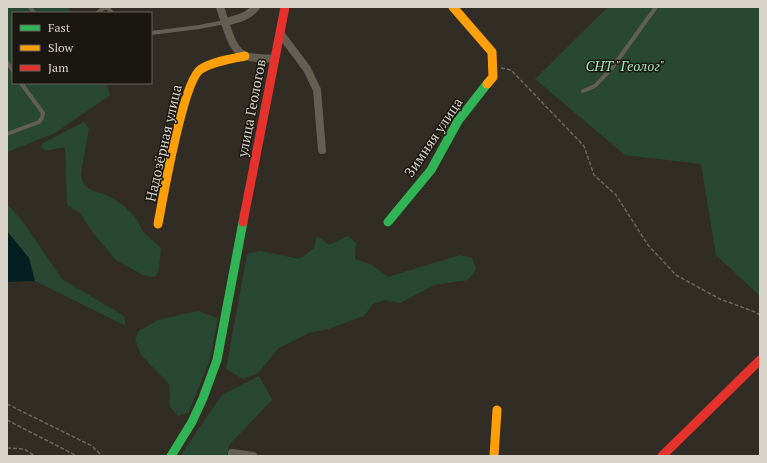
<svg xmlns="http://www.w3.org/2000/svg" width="767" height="463" font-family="'PT Serif',serif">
	<rect width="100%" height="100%" fill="#312d24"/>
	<!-- green -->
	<g fill="#284834">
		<polygon points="7,7 68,7 71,13 13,13 13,83 106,83 110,95 55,133 7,152"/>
		<polygon points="608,7 760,7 760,296 716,255 701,164 625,155 535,79"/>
		<path d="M84 122 89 128 82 167 81 175 83 183 89 189 111 197 124 206 136 218 143 232 161 248 159 269 156 276 152 277 143 275 116 260 94 234 80 213 67 205 65 148C56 146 48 155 41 147L43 143Z"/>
		<polygon points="7,204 24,223 62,279 124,316 126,326 35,281 7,282"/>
		<polygon points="317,236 329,245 348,236 356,243 355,259 370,264 388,277 460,255 472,258 476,269 468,280 434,285 400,303 384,300 373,304 364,316 328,329 309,333 279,348 258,373 243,379 226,369 247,254 260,251 300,259 314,248"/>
		<polygon points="198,311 218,318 210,359 189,412 178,416 170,407 169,384 141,355 135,339 139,331 158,320"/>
		<polygon points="259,376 272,400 229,445 227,456 180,456 222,395"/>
	</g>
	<!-- water -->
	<polygon fill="#041e21" points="7,231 29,258 35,281 7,282"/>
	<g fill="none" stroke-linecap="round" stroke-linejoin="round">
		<!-- path -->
		<g stroke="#6c685f" stroke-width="1.5" stroke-dasharray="4 2" stroke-linecap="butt">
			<polyline points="501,68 511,70 584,146 594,175 616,195 648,245 676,275 720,299 755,312 760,315"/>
			<polyline points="7,404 92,446 102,456"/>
			<polyline points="7,420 77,456"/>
			<polyline points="7,448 24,449 35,456"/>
		</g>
		<!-- lane -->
		<g stroke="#645f53" stroke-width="4">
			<polyline points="30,7 34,13"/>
			<polyline points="97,13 104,8 108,8 112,13"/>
			<polyline points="151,33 199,27 225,22"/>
			<polyline points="7,62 13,71"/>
			<polyline points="583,91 595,86 612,68 656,7"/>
			<polyline points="7,134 39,122 42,118 43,113 21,83"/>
		</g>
		<!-- street -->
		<g stroke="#645f53" stroke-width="8">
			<path d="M220 7C225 20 231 52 246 56 255 59 266 58 275 59"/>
			<path d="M225 22C237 19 248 17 256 7"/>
			<polyline points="280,33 307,69 317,90 322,150"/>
			<polyline points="232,456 232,453 253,456"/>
		</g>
		<!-- fast -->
		<g stroke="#30b455" stroke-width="9">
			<polyline points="388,222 431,170 458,121 487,84"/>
			<polyline points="171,456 192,422 203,398 217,360 243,222"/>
		</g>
		<!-- slow -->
		<g stroke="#ff9f0a" stroke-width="9">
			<polyline points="453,7 492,52 493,77 487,84"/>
			<path d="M158 224C163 198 183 80 201 69 214 61 231 59 245 56"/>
			<polyline points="494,456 497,410"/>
		</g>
		<!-- jam -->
		<g stroke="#e5322d" stroke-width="9">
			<polyline points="243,222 285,7"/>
			<polyline points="662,456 760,360"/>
		</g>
	</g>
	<g text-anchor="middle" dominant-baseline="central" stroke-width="3" stroke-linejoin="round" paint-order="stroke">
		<!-- park labels -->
		<g font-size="14" font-style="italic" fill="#a2e5ba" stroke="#1a1710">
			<text x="625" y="65">СНТ "Геолог"</text>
		</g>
		<!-- street labels -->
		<g font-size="14" fill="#d9d4ca" stroke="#1a1710">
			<text transform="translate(251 108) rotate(-79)">улица Геологов</text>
			<text transform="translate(433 137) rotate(-56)">Зимняя улица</text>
			<text transform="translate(163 143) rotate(-77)">Надозёрная улица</text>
		</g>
	</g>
	<!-- border -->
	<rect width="767" height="463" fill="none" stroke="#d9d4ca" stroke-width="16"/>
	<!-- legend -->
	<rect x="12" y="12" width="140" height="72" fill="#1a1710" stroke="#66635a"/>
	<rect x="20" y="25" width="20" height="6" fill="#30b455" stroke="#66635a"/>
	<text x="48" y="32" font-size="12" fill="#d9d4ca">Fast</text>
	<rect x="20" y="45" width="20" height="6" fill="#ff9f0a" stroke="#66635a"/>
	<text x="48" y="52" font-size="12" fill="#d9d4ca">Slow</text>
	<rect x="20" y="65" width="20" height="6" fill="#e5322d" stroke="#66635a"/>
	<text x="48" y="72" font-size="12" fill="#d9d4ca">Jam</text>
</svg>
